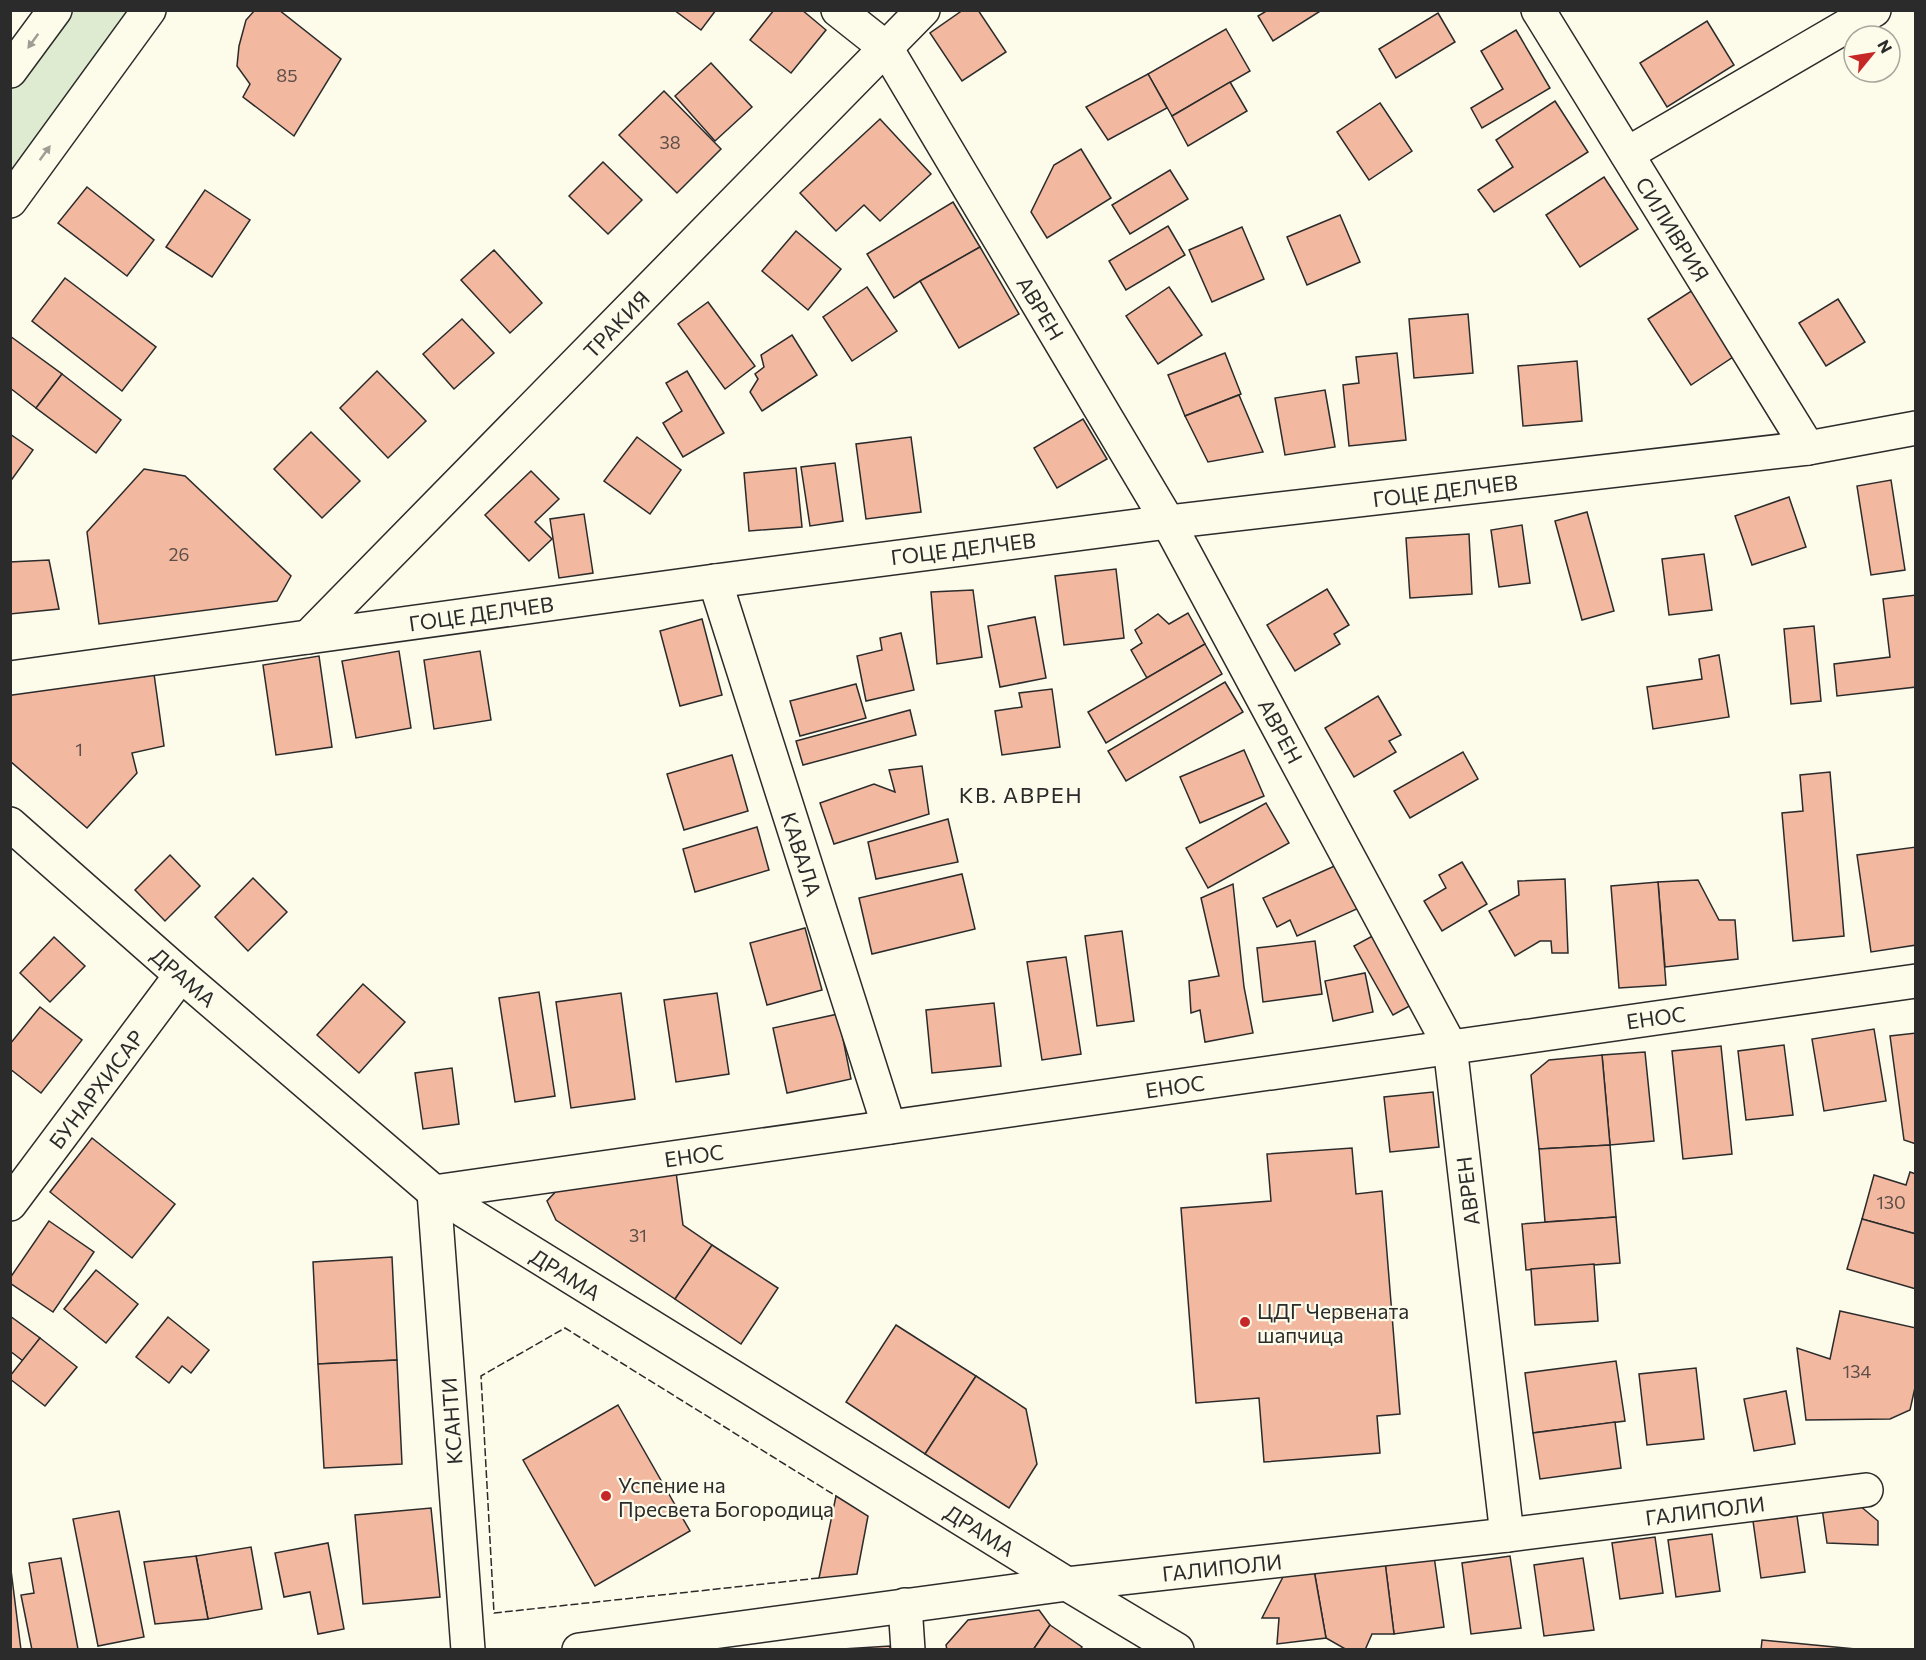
<svg xmlns="http://www.w3.org/2000/svg" width="1926" height="1660" font-family="Commissioner,sans-serif">
	<rect width="100%" height="100%" fill="#fdfbea"/>
	<!-- green -->
	<polygon fill="#deebd1" stroke="#74746e" stroke-width="1.5" points="55,11 149,11 11,201 11,71"/>
	<!-- building -->
	<g fill="#f2b8a0" stroke="#2b2b2b" stroke-width="1.5">
		<polygon points="255,10 279,10 341,59 294,136 243,97 250,84 237,66 239,46 246,20"/>
		<polygon points="674,10 716,10 701,30"/>
		<polygon points="774,10 802,10 826,30 791,73 750,40"/>
		<polygon points="963,10 978,10 1006,52 962,81 930,33"/>
		<polygon points="1268,10 1322,10 1273,41 1258,16"/>
		<polygon points="1438,13 1455,42 1396,78 1379,49"/>
		<polygon points="1707,21 1734,65 1667,107 1640,63"/>
		<polygon points="1226,29 1250,71 1172,116 1148,74"/>
		<polygon points="1516,30 1550,88 1482,128 1471,108 1503,89 1481,51"/>
		<polygon points="711,63 752,107 715,141 675,96"/>
		<polygon points="1148,74 1167,108 1108,140 1086,107"/>
		<polygon points="1230,82 1247,111 1188,146 1172,116"/>
		<polygon points="664,91 721,149 677,193 619,135"/>
		<polygon points="1555,101 1588,152 1494,212 1478,190 1513,167 1496,140"/>
		<polygon points="1380,103 1412,151 1369,180 1337,132"/>
		<polygon points="880,119 931,174 880,221 864,205 836,231 800,193"/>
		<polygon points="1081,149 1111,198 1047,238 1031,212 1054,165"/>
		<polygon points="603,162 642,200 608,234 569,196"/>
		<polygon points="1170,170 1188,199 1130,234 1112,205"/>
		<polygon points="1604,177 1638,229 1580,267 1546,215"/>
		<polygon points="87,187 154,240 127,276 58,223"/>
		<polygon points="205,190 250,220 212,277 166,247"/>
		<polygon points="953,202 980,247 920,281 894,298 867,254"/>
		<polygon points="1340,215 1360,262 1307,285 1287,237"/>
		<polygon points="1168,226 1185,255 1126,290 1109,261"/>
		<polygon points="1242,227 1264,279 1212,302 1189,250"/>
		<polygon points="796,231 841,269 808,310 762,271"/>
		<polygon points="980,247 1019,314 959,348 920,281"/>
		<polygon points="494,250 542,303 510,333 461,280"/>
		<polygon points="65,278 156,347 122,391 32,321"/>
		<polygon points="867,287 897,331 852,361 823,317"/>
		<polygon points="1169,287 1202,335 1158,364 1126,316"/>
		<polygon points="1696,288 1739,353 1691,385 1648,319"/>
		<polygon points="1838,299 1865,342 1826,366 1799,323"/>
		<polygon points="708,302 755,366 725,389 678,324"/>
		<polygon points="1468,314 1473,373 1414,378 1409,319"/>
		<polygon points="462,319 494,353 454,389 423,354"/>
		<polygon points="792,335 817,375 762,411 750,392 758,379 755,374 764,367 761,355"/>
		<polygon points="10,336 62,374 36,408 10,388"/>
		<polygon points="1225,353 1241,394 1185,416 1168,375"/>
		<polygon points="1397,353 1406,440 1349,446 1343,385 1359,383 1356,357"/>
		<polygon points="1577,361 1582,421 1523,426 1518,366"/>
		<polygon points="377,371 426,421 388,458 340,408"/>
		<polygon points="687,371 724,433 683,457 663,423 682,411 666,383"/>
		<polygon points="62,374 121,420 96,453 36,408"/>
		<polygon points="1325,390 1335,447 1285,455 1275,398"/>
		<polygon points="1239,395 1263,452 1208,462 1185,416"/>
		<polygon points="1083,419 1107,459 1057,488 1034,448"/>
		<polygon points="311,432 360,481 322,518 274,469"/>
		<polygon points="10,434 33,450 10,482"/>
		<polygon points="637,437 681,470 650,514 604,481"/>
		<polygon points="911,437 921,512 866,519 856,444"/>
		<polygon points="835,463 843,521 810,526 801,467"/>
		<polygon points="796,468 802,527 749,531 744,473"/>
		<polygon points="144,469 185,476 291,576 277,601 99,624 87,532"/>
		<polygon points="531,471 559,499 535,522 552,539 529,561 485,515"/>
		<polygon points="1891,480 1905,570 1871,575 1857,486"/>
		<polygon points="1789,497 1806,547 1752,565 1735,516"/>
		<polygon points="1587,512 1614,611 1582,620 1555,521"/>
		<polygon points="584,514 593,573 559,578 550,519"/>
		<polygon points="1522,525 1530,583 1499,587 1491,530"/>
		<polygon points="1469,534 1472,594 1410,598 1406,538"/>
		<polygon points="1704,554 1712,610 1669,615 1662,559"/>
		<polygon points="49,560 59,609 10,614 10,562"/>
		<polygon points="1116,569 1124,638 1064,645 1055,576"/>
		<polygon points="1327,589 1349,625 1334,634 1340,644 1295,671 1267,625"/>
		<polygon points="973,590 982,657 937,664 931,592"/>
		<polygon points="1916,595 1916,687 1837,696 1834,664 1890,657 1883,599"/>
		<polygon points="1188,613 1205,644 1147,678 1131,650 1142,643 1135,630 1158,614 1169,624"/>
		<polygon points="1035,617 1046,678 1000,687 988,626"/>
		<polygon points="702,619 722,695 680,706 660,631"/>
		<polygon points="1814,626 1821,701 1791,704 1784,629"/>
		<polygon points="901,633 914,690 866,701 857,656 882,650 880,638"/>
		<polygon points="1205,644 1222,674 1106,743 1088,712"/>
		<polygon points="399,651 411,728 356,738 342,661"/>
		<polygon points="480,651 491,720 434,729 424,660"/>
		<polygon points="1719,655 1729,717 1653,729 1647,687 1702,679 1699,659"/>
		<polygon points="319,656 332,747 276,755 263,665"/>
		<polygon points="154,674 164,746 132,753 137,773 87,828 10,761 10,693"/>
		<polygon points="1225,682 1243,712 1126,781 1108,751"/>
		<polygon points="856,684 866,718 800,736 790,701"/>
		<polygon points="1052,689 1060,747 1002,755 995,711 1022,707 1019,693"/>
		<polygon points="1378,696 1401,735 1389,741 1396,752 1354,777 1325,728"/>
		<polygon points="910,710 916,735 803,765 796,741"/>
		<polygon points="1244,750 1264,796 1200,823 1180,777"/>
		<polygon points="1463,752 1478,779 1410,818 1394,791"/>
		<polygon points="732,755 748,811 684,830 667,774"/>
		<polygon points="922,766 929,814 834,844 820,803 874,784 895,792 889,770"/>
		<polygon points="1830,772 1844,936 1793,941 1782,813 1803,811 1800,775"/>
		<polygon points="1266,803 1289,843 1208,888 1186,848"/>
		<polygon points="948,819 958,862 876,879 868,842"/>
		<polygon points="757,827 769,870 695,892 683,849"/>
		<polygon points="1916,847 1916,945 1871,952 1857,855"/>
		<polygon points="170,855 200,886 165,921 135,890"/>
		<polygon points="1462,862 1487,904 1442,931 1424,901 1446,888 1439,875"/>
		<polygon points="1339,864 1359,908 1297,936 1290,920 1277,927 1263,898"/>
		<polygon points="962,874 975,929 872,954 859,898"/>
		<polygon points="253,878 287,912 248,951 215,917"/>
		<polygon points="1565,879 1568,953 1552,953 1551,941 1540,941 1515,956 1489,911 1519,895 1518,881"/>
		<polygon points="1698,880 1719,920 1735,920 1738,959 1665,967 1658,882"/>
		<polygon points="1658,882 1666,985 1619,988 1611,886"/>
		<polygon points="1233,884 1244,987 1253,1033 1205,1042 1200,1010 1191,1013 1189,981 1219,976 1201,898"/>
		<polygon points="805,928 822,990 767,1005 750,943"/>
		<polygon points="1122,931 1134,1021 1097,1026 1085,936"/>
		<polygon points="1378,933 1417,1002 1393,1015 1354,946"/>
		<polygon points="54,937 85,966 50,1002 20,973"/>
		<polygon points="1315,941 1322,994 1263,1002 1257,948"/>
		<polygon points="1066,957 1081,1054 1042,1060 1027,962"/>
		<polygon points="1365,973 1373,1012 1333,1021 1325,981"/>
		<polygon points="363,984 405,1022 359,1073 317,1035"/>
		<polygon points="539,992 555,1096 515,1102 499,998"/>
		<polygon points="621,993 635,1099 571,1108 556,1002"/>
		<polygon points="717,993 729,1074 676,1082 664,1000"/>
		<polygon points="994,1003 1001,1066 932,1073 926,1010"/>
		<polygon points="40,1007 82,1040 41,1093 10,1069 10,1044"/>
		<polygon points="838,1014 851,1079 787,1093 773,1028"/>
		<polygon points="1874,1029 1886,1101 1824,1111 1812,1039"/>
		<polygon points="1916,1033 1916,1144 1904,1140 1890,1036"/>
		<polygon points="1784,1045 1793,1115 1746,1120 1738,1051"/>
		<polygon points="1721,1046 1732,1154 1683,1159 1672,1051"/>
		<polygon points="1645,1052 1654,1141 1610,1145 1602,1055"/>
		<polygon points="1602,1055 1610,1145 1539,1149 1531,1075 1549,1060"/>
		<polygon points="452,1068 459,1124 423,1129 415,1073"/>
		<polygon points="1433,1092 1439,1147 1390,1152 1384,1097"/>
		<polygon points="92,1138 175,1204 132,1258 50,1192"/>
		<polygon points="1610,1145 1616,1217 1545,1222 1539,1149"/>
		<polygon points="1352,1148 1356,1194 1382,1191 1400,1414 1377,1416 1380,1453 1264,1462 1259,1398 1196,1403 1181,1208 1271,1201 1267,1154"/>
		<polygon points="676,1172 683,1225 712,1245 675,1299 556,1220 547,1201 561,1186"/>
		<polygon points="1910,1172 1916,1174 1916,1234 1862,1219 1874,1175 1906,1185"/>
		<polygon points="1616,1217 1620,1263 1526,1270 1522,1224"/>
		<polygon points="1862,1219 1916,1234 1916,1289 1847,1269"/>
		<polygon points="49,1221 94,1252 53,1312 10,1283 10,1278"/>
		<polygon points="712,1245 778,1288 741,1344 675,1299"/>
		<polygon points="392,1257 397,1360 318,1364 313,1262"/>
		<polygon points="1594,1264 1598,1321 1535,1325 1531,1269"/>
		<polygon points="96,1270 138,1304 106,1343 64,1309"/>
		<polygon points="1840,1311 1916,1328 1916,1383 1910,1410 1890,1419 1806,1420 1797,1348 1830,1359"/>
		<polygon points="10,1316 40,1338 23,1361 10,1351"/>
		<polygon points="168,1317 209,1350 191,1373 182,1366 169,1383 136,1357"/>
		<polygon points="896,1325 976,1376 925,1454 846,1402"/>
		<polygon points="40,1338 77,1367 45,1406 10,1379 10,1376"/>
		<polygon points="397,1360 402,1464 324,1468 318,1364"/>
		<polygon points="1616,1361 1625,1421 1533,1433 1525,1373"/>
		<polygon points="1696,1368 1704,1439 1647,1445 1639,1374"/>
		<polygon points="976,1376 1026,1409 1037,1464 1009,1508 925,1454"/>
		<polygon points="1786,1391 1795,1444 1754,1451 1744,1399"/>
		<polygon points="618,1405 690,1531 595,1586 523,1460"/>
		<polygon points="1615,1422 1621,1468 1540,1479 1533,1433"/>
		<polygon points="836,1496 868,1516 857,1574 819,1578"/>
		<polygon points="1859,1505 1878,1521 1878,1545 1827,1543 1822,1508"/>
		<polygon points="431,1508 440,1597 363,1604 355,1515"/>
		<polygon points="119,1511 144,1637 98,1646 73,1519"/>
		<polygon points="1797,1516 1805,1572 1761,1578 1753,1521"/>
		<polygon points="1712,1534 1720,1591 1676,1597 1668,1540"/>
		<polygon points="1655,1537 1663,1593 1620,1599 1612,1543"/>
		<polygon points="328,1543 344,1629 318,1634 310,1592 284,1597 275,1553"/>
		<polygon points="251,1547 262,1609 208,1619 196,1556"/>
		<polygon points="196,1556 208,1619 155,1624 144,1562"/>
		<polygon points="1434,1556 1444,1627 1394,1634 1385,1562"/>
		<polygon points="1510,1556 1521,1628 1471,1634 1462,1563"/>
		<polygon points="61,1558 78,1649 32,1650 21,1595 34,1593 29,1563"/>
		<polygon points="1583,1558 1594,1630 1544,1636 1534,1565"/>
		<polygon points="1385,1562 1394,1634 1372,1634 1365,1650 1347,1650 1326,1638 1314,1570"/>
		<polygon points="11,1570 21,1650 10,1650"/>
		<polygon points="1314,1570 1326,1638 1277,1644 1279,1618 1262,1618 1284,1575"/>
		<polygon points="1039,1610 1050,1625 1033,1650 947,1650 946,1645 968,1620"/>
		<polygon points="1050,1625 1082,1647 1080,1650 1033,1650"/>
		<polygon points="1762,1640 1855,1649 1855,1650 1761,1650"/>
		<polygon points="890,1646 890,1650 843,1650 843,1649"/>
	</g>
	<g fill="none" stroke-linecap="round" stroke-linejoin="round">
		<!-- minor casing -->
		<g stroke="#2b2b2b" stroke-width="36">
			<g id="minor">
				<polyline points="838,10 886,48 1168,522 1450,1046 1507,1535"/>
				<polyline points="1538,10 1808,448"/>
				<polyline points="1627,154 1874,10"/>
				<polyline points="715,581 889,1127"/>
				<polyline points="308,637 923,10"/>
				<polyline points="10,678 715,581 1168,522 1808,448 1916,428"/>
				<polyline points="10,824 181,975 434,1192 1067,1584 1177,1650"/>
				<polyline points="10,1204 181,975"/>
				<polyline points="905,1605 908,1650"/>
				<polyline points="468,1650 434,1192 1916,981"/>
				<polyline points="579,1650 1067,1584 1507,1535 1866,1490"/>
			</g>
		</g>
		<!-- major casing -->
		<g stroke="#2b2b2b" stroke-width="36">
			<g id="major">
				<polyline points="10,71 55,10"/>
				<polyline points="10,201 149,10"/>
			</g>
		</g>
		<!-- minor -->
		<use href="#minor" stroke="#fdfbea" stroke-width="33"/>
		<!-- major -->
		<use href="#major" stroke="#fdfbea" stroke-width="33"/>
		<!-- fence -->
		<polyline stroke="#2b2b2b" stroke-width="1.5" stroke-dasharray="8 3" stroke-linecap="butt" points="819,1578 494,1613 481,1376 565,1328 836,1496"/>
	</g>
	<!-- one-way arrows -->
	<defs><path id="oneway-solid" d="M-6-.8H1V-3.2L6.5 0L1 3.2V.8H-6Z" transform="scale(1.5)"/></defs>
	<g fill="#9e9d94">
		<use href="#oneway-solid" transform="translate(33 41) rotate(126)"/>
		<use href="#oneway-solid" transform="translate(45 153) rotate(-54)"/>
	</g>
	<!-- markers -->
	<g fill="#c62828" stroke="#fdfbea" stroke-width="2">
		<circle cx="1245" cy="1322" r="6"/>
		<circle cx="606" cy="1496" r="6"/>
	</g>
	<g text-anchor="middle" dominant-baseline="central" stroke-width="4.5" stroke-linejoin="round" paint-order="stroke">
		<!-- number labels -->
		<g font-size="18" fill="#5d4e48">
			<text x="287" y="75">85</text>
			<text x="670" y="142">38</text>
			<text x="179" y="554">26</text>
			<text x="79" y="749">1</text>
			<text x="1891" y="1202">130</text>
			<text x="638" y="1235">31</text>
			<text x="1857" y="1371">134</text>
		</g>
		<!-- street labels -->
		<g font-size="21" fill="#2b2b2b" stroke="#fdfbea">
			<text transform="translate(1673 229) rotate(58)">СИЛИВРИЯ</text>
			<text transform="translate(1041 308) rotate(59)">АВРЕН</text>
			<text transform="translate(616 324) rotate(-46)">ТРАКИЯ</text>
			<text transform="translate(1445 490) rotate(-7)">ГОЦЕ ДЕЛЧЕВ</text>
			<text transform="translate(963 548) rotate(-7)">ГОЦЕ ДЕЛЧЕВ</text>
			<text transform="translate(481 613) rotate(-8)">ГОЦЕ ДЕЛЧЕВ</text>
			<text transform="translate(1281 731) rotate(62)">АВРЕН</text>
			<text transform="translate(802 854) rotate(72)">КАВАЛА</text>
			<text transform="translate(184 977) rotate(41)">ДРАМА</text>
			<text transform="translate(1656 1017) rotate(-8)">ЕНОС</text>
			<text transform="translate(1175 1086) rotate(-8)">ЕНОС</text>
			<text transform="translate(96 1089) rotate(-53)">БУНАРХИСАР</text>
			<text transform="translate(694 1155) rotate(-8)">ЕНОС</text>
			<text transform="translate(1467 1191) rotate(-97)">АВРЕН</text>
			<text transform="translate(566 1274) rotate(32)">ДРАМА</text>
			<text transform="translate(451 1421) rotate(-94)">КСАНТИ</text>
			<text transform="translate(1705 1510) rotate(-7)">ГАЛИПОЛИ</text>
			<text transform="translate(980 1530) rotate(32)">ДРАМА</text>
			<text transform="translate(1222 1567) rotate(-6)">ГАЛИПОЛИ</text>
		</g>
		<!-- poi labels -->
		<g font-size="21" fill="#2b2b2b" stroke="#fdfbea" text-anchor="start">
			<text x="1257" y="1310">ЦДГ Червената<tspan x="1257" dy="24">шапчица</tspan></text>
			<text x="618" y="1484">Успение на<tspan x="618" dy="24">Пресвета Богородица</tspan></text>
		</g>
		<!-- neighbourhood labels -->
		<g font-size="22" letter-spacing="1.5" fill="#2b2b2b" stroke="#fdfbea">
			<text x="1021" y="794">КВ. АВРЕН</text>
		</g>
	</g>
	<!-- border -->
	<rect width="1926" height="1660" fill="none" stroke="#2b2b2b" stroke-width="24"/>
	<!-- north arrow -->
	<g transform="translate(1872 54) rotate(60)"><circle r="28" fill="#fdfbea" stroke="#a9a89e" stroke-width="1.5"/>
	<path d="M0-4.5L10 22L0 15L-10 22Z" fill="#c62828"/>
	<text y="-9" font-size="16" font-weight="bold" text-anchor="middle" fill="#2b2b2b">N</text>
	</g>
</svg>
